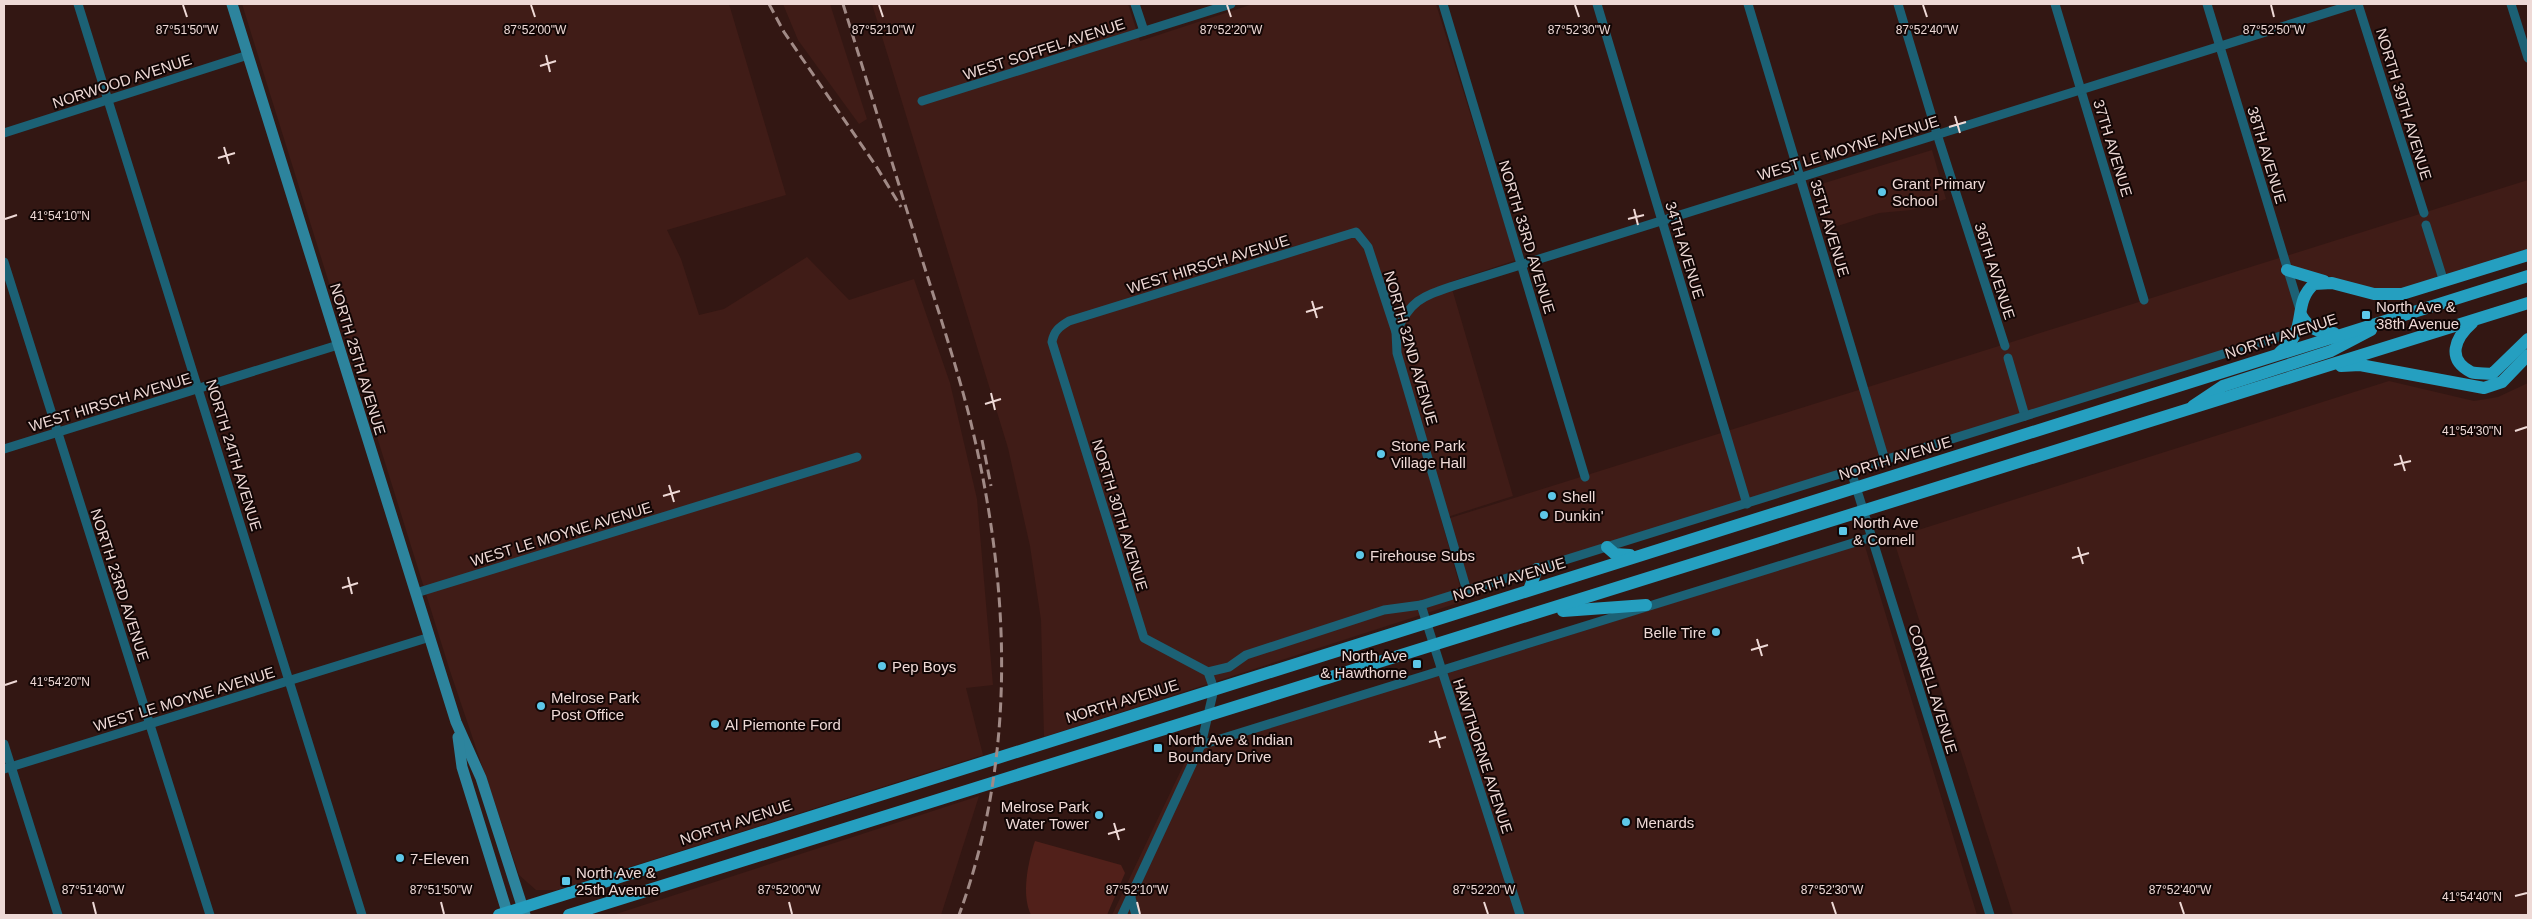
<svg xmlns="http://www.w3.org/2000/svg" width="2532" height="919" font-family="Helvetica,sans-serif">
	<rect width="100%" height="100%" fill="#331713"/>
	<!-- built -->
	<g fill="#401c17">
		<polygon points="242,4 729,4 786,195 667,230 681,259 699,315 724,309 807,257 849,300 914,279 950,383 977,499 993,685 966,688 983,755 557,890 536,890 519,875 450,671"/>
		<polygon points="783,4 830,4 867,119 859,124 798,40"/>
		<polygon points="872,4 1128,4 1140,41 1253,4 1436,4 1516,260 1450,282 1513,496 1441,519 1464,601 1044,737 1041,620 1030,546 1008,448"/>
		<polygon points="1932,150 1946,199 1911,210 1879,213 1831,228 1818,185"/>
		<polygon points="2528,180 2528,255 2402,294 2288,270 2301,315 2297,331 1467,591 1447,519"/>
		<polygon points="2389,381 2474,401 2498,397 2528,383 2528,915 2013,915 1893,538"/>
		<polygon points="1864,543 1977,915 1112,915 1193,745 1240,730 1455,671"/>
		<polygon points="979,796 941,915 613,915"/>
	</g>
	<!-- green -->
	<path fill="#51201a" d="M1035 841 1121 865 1125 873 1107 915H1031C1021 895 1028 862 1035 841Z"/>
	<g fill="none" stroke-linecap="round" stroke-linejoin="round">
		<!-- street -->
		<g stroke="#1c6175" stroke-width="9">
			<polyline points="78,4 362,915"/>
			<polyline points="1135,4 1144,31"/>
			<polyline points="1443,4 1585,477"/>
			<polyline points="1597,4 1747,504"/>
			<polyline points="1748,4 1885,460"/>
			<polyline points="1898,4 1937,134 2005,346"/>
			<polyline points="2055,4 2144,300"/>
			<polyline points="2207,4 2300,310"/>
			<polyline points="2358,4 2424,213"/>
			<polyline points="2511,4 2528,58"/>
			<polyline points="922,101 1231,4"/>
			<polyline points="4,133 248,55"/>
			<polyline points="2426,225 2444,282"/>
			<polyline points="4,262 210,915"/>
			<path d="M1396 332C1411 300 1421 297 1453 286L2355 4"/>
			<polyline points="2008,358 2025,416"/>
			<polyline points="4,449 338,345"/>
			<polyline points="1851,471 1990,915"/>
			<polyline points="416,593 857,457"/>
			<polyline points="1421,605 1520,915"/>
			<polyline points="1208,672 1229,667 1246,655 1384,610 1421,605 2300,330"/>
			<polyline points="4,744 58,915"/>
			<polyline points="1201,745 1872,537"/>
			<polyline points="4,769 430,637"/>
			<polyline points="1131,898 1136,915"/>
			<path d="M1122 915 1201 745 1214 689 1208 672 1144 638 1052 342C1054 331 1059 327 1069 321L1356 232 1368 247 1396 332 1397 353 1467 591"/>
		</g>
		<!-- secondary -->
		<g stroke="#2d849d" stroke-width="11">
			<polyline points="232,4 456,722 481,778 525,915"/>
			<polyline points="458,737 462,767 508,915"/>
		</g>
		<!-- primary -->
		<g stroke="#259fc0" stroke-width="12">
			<polyline points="2287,270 2324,281"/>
			<path d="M2301 315C2309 329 2319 333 2334 333"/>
			<path d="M2472 323C2455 338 2446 359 2471 372 2477 374 2486 373 2492 374L2528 339"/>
			<path d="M2280 352C2310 330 2291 304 2314 284L2332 283 2374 294H2402L2528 255"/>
			<polyline points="2341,366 2360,365 2484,388 2502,382 2528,355"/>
			<polyline points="2193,406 2223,386 2331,351 2371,330"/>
			<polyline points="1607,547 1615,554 1630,555"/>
			<polyline points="1529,590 1537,569"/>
			<polyline points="1563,611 1646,605"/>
			<polyline points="499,915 2528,276"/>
			<polyline points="569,915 2528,303"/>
		</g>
		<!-- rail -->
		<g stroke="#a18a86" stroke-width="3" stroke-dasharray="10 5" stroke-linecap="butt">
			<polyline points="769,4 784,32 876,166 901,207"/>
			<path d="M843 4C869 88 895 172 921 256 938 310 956 364 970 419 1010 583 1018 754 959 915"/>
			<polyline points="982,440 991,486"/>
		</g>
	</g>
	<!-- ticks -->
	<path fill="none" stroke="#eed9d6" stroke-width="2" d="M183 5 187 17M531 5 535 17M879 5 883 17M1227 5 1231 17M1575 5 1579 17M1923 5 1927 17M2271 5 2274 17M546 55 550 72M540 66 556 61M1955 116 1960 133M1949 127 1966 122M224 147 229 164M218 158 235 153M1634 209 1638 225M5 219 17 215M1628 219 1644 215M1312 301 1317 318M1306 312 1323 307M991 393 995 410M985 404 1001 399M2515 431 2527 427M2400 455 2405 471M2394 465 2411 461M669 485 674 502M663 496 680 491M2078 547 2083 564M2072 558 2089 553M348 577 352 594M342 588 358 583M1757 639 1762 656M1751 650 1768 645M5 685 17 681M1435 731 1440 748M1429 742 1446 737M1114 823 1119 840M1108 834 1125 829M2515 896 2527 893M93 902 96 914M441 902 444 914M789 902 792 914M1137 902 1140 914M1484 902 1488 914M1832 902 1836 914M2180 902 2184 914"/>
	<!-- markers -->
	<g fill="#5dc7e8" stroke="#120605" stroke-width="2">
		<circle cx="1882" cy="192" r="5"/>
		<rect x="2361" y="310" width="10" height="10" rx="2.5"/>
		<circle cx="1381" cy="454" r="5"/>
		<circle cx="1552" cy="496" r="5"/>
		<circle cx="1544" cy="515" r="5"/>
		<rect x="1838" y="526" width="10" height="10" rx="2.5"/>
		<circle cx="1360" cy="555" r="5"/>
		<circle cx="1716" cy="632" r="5"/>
		<rect x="1412" y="659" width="10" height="10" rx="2.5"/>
		<circle cx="882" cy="666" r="5"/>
		<circle cx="541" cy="706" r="5"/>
		<circle cx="715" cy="724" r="5"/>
		<rect x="1153" y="743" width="10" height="10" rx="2.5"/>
		<circle cx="1099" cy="815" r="5"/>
		<circle cx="1626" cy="822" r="5"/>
		<circle cx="400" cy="858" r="5"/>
		<rect x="561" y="876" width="10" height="10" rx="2.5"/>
	</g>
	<g text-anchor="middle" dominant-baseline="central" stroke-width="4" stroke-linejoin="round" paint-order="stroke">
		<!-- street labels -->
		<g font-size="15" fill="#eed9d6" stroke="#120605">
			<text transform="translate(1044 49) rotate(-18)">WEST SOFFEL AVENUE</text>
			<text transform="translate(122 81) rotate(-18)">NORWOOD AVENUE</text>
			<text transform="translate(2404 104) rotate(73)">NORTH 39TH AVENUE</text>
			<text transform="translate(1848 148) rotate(-17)">WEST LE MOYNE AVENUE</text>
			<text transform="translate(2113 148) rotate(73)">37TH AVENUE</text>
			<text transform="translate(2267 155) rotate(73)">38TH AVENUE</text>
			<text transform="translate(1830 228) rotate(73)">35TH AVENUE</text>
			<text transform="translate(1527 237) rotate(73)">NORTH 33RD AVENUE</text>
			<text transform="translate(1685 250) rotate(73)">34TH AVENUE</text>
			<text transform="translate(1208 264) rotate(-17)">WEST HIRSCH AVENUE</text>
			<text transform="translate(1995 271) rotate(72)">36TH AVENUE</text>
			<text transform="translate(2281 336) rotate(-18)">NORTH AVENUE</text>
			<text transform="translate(1411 348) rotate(74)">NORTH 32ND AVENUE</text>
			<text transform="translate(358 359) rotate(73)">NORTH 25TH AVENUE</text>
			<text transform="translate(110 402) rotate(-17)">WEST HIRSCH AVENUE</text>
			<text transform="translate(234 455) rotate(73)">NORTH 24TH AVENUE</text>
			<text transform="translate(1895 458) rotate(-17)">NORTH AVENUE</text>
			<text transform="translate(1120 515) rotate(73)">NORTH 30TH AVENUE</text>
			<text transform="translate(561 534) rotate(-17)">WEST LE MOYNE AVENUE</text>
			<text transform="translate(1509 579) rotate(-17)">NORTH AVENUE</text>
			<text transform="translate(120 585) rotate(72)">NORTH 23RD AVENUE</text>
			<text transform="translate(1933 689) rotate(73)">CORNELL AVENUE</text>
			<text transform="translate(184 699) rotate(-17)">WEST LE MOYNE AVENUE</text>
			<text transform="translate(1122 701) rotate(-17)">NORTH AVENUE</text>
			<text transform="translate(1483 756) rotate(72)">HAWTHORNE AVENUE</text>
			<text transform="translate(736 822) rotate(-18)">NORTH AVENUE</text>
		</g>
		<!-- poi labels -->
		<g font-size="15" fill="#eed9d6" stroke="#120605" text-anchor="start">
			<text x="1892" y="183">Grant Primary<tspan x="1892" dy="17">School</tspan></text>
			<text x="2376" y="306">North Ave &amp;<tspan x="2376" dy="17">38th Avenue</tspan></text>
			<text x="1391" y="445">Stone Park<tspan x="1391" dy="17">Village Hall</tspan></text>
			<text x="1562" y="496">Shell</text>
			<text x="1554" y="515">Dunkin'</text>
			<text x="1853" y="522">North Ave<tspan x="1853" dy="17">&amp; Cornell</tspan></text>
			<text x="1370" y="555">Firehouse Subs</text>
			<text x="1706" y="632" text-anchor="end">Belle Tire</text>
			<text x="1407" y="655" text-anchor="end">North Ave<tspan x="1407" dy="17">&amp; Hawthorne</tspan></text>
			<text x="892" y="666">Pep Boys</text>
			<text x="551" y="697">Melrose Park<tspan x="551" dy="17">Post Office</tspan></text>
			<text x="725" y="724">Al Piemonte Ford</text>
			<text x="1168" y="739">North Ave &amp; Indian<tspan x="1168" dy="17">Boundary Drive</tspan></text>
			<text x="1089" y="806" text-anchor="end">Melrose Park<tspan x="1089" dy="17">Water Tower</tspan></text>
			<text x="1636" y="822">Menards</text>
			<text x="410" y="858">7-Eleven</text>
			<text x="576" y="872">North Ave &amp;<tspan x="576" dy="17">25th Avenue</tspan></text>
		</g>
	</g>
	<g font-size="12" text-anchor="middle" fill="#eed9d6" stroke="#120605" stroke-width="4" stroke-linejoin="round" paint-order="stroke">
		<text x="187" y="34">87°51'50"W</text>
		<text x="535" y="34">87°52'00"W</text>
		<text x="883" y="34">87°52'10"W</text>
		<text x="1231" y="34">87°52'20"W</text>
		<text x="1579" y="34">87°52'30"W</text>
		<text x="1927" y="34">87°52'40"W</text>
		<text x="2274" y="34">87°52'50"W</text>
		<text x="60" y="220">41°54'10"N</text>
		<text x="2472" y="435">41°54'30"N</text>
		<text x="60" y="686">41°54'20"N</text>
		<text x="93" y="894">87°51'40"W</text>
		<text x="441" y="894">87°51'50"W</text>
		<text x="789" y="894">87°52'00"W</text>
		<text x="1137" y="894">87°52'10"W</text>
		<text x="1484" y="894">87°52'20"W</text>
		<text x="1832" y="894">87°52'30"W</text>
		<text x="2180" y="894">87°52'40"W</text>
		<text x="2472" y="901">41°54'40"N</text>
	</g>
	<!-- border -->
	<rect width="2532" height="919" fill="none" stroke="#eed9d6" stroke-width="10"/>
</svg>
